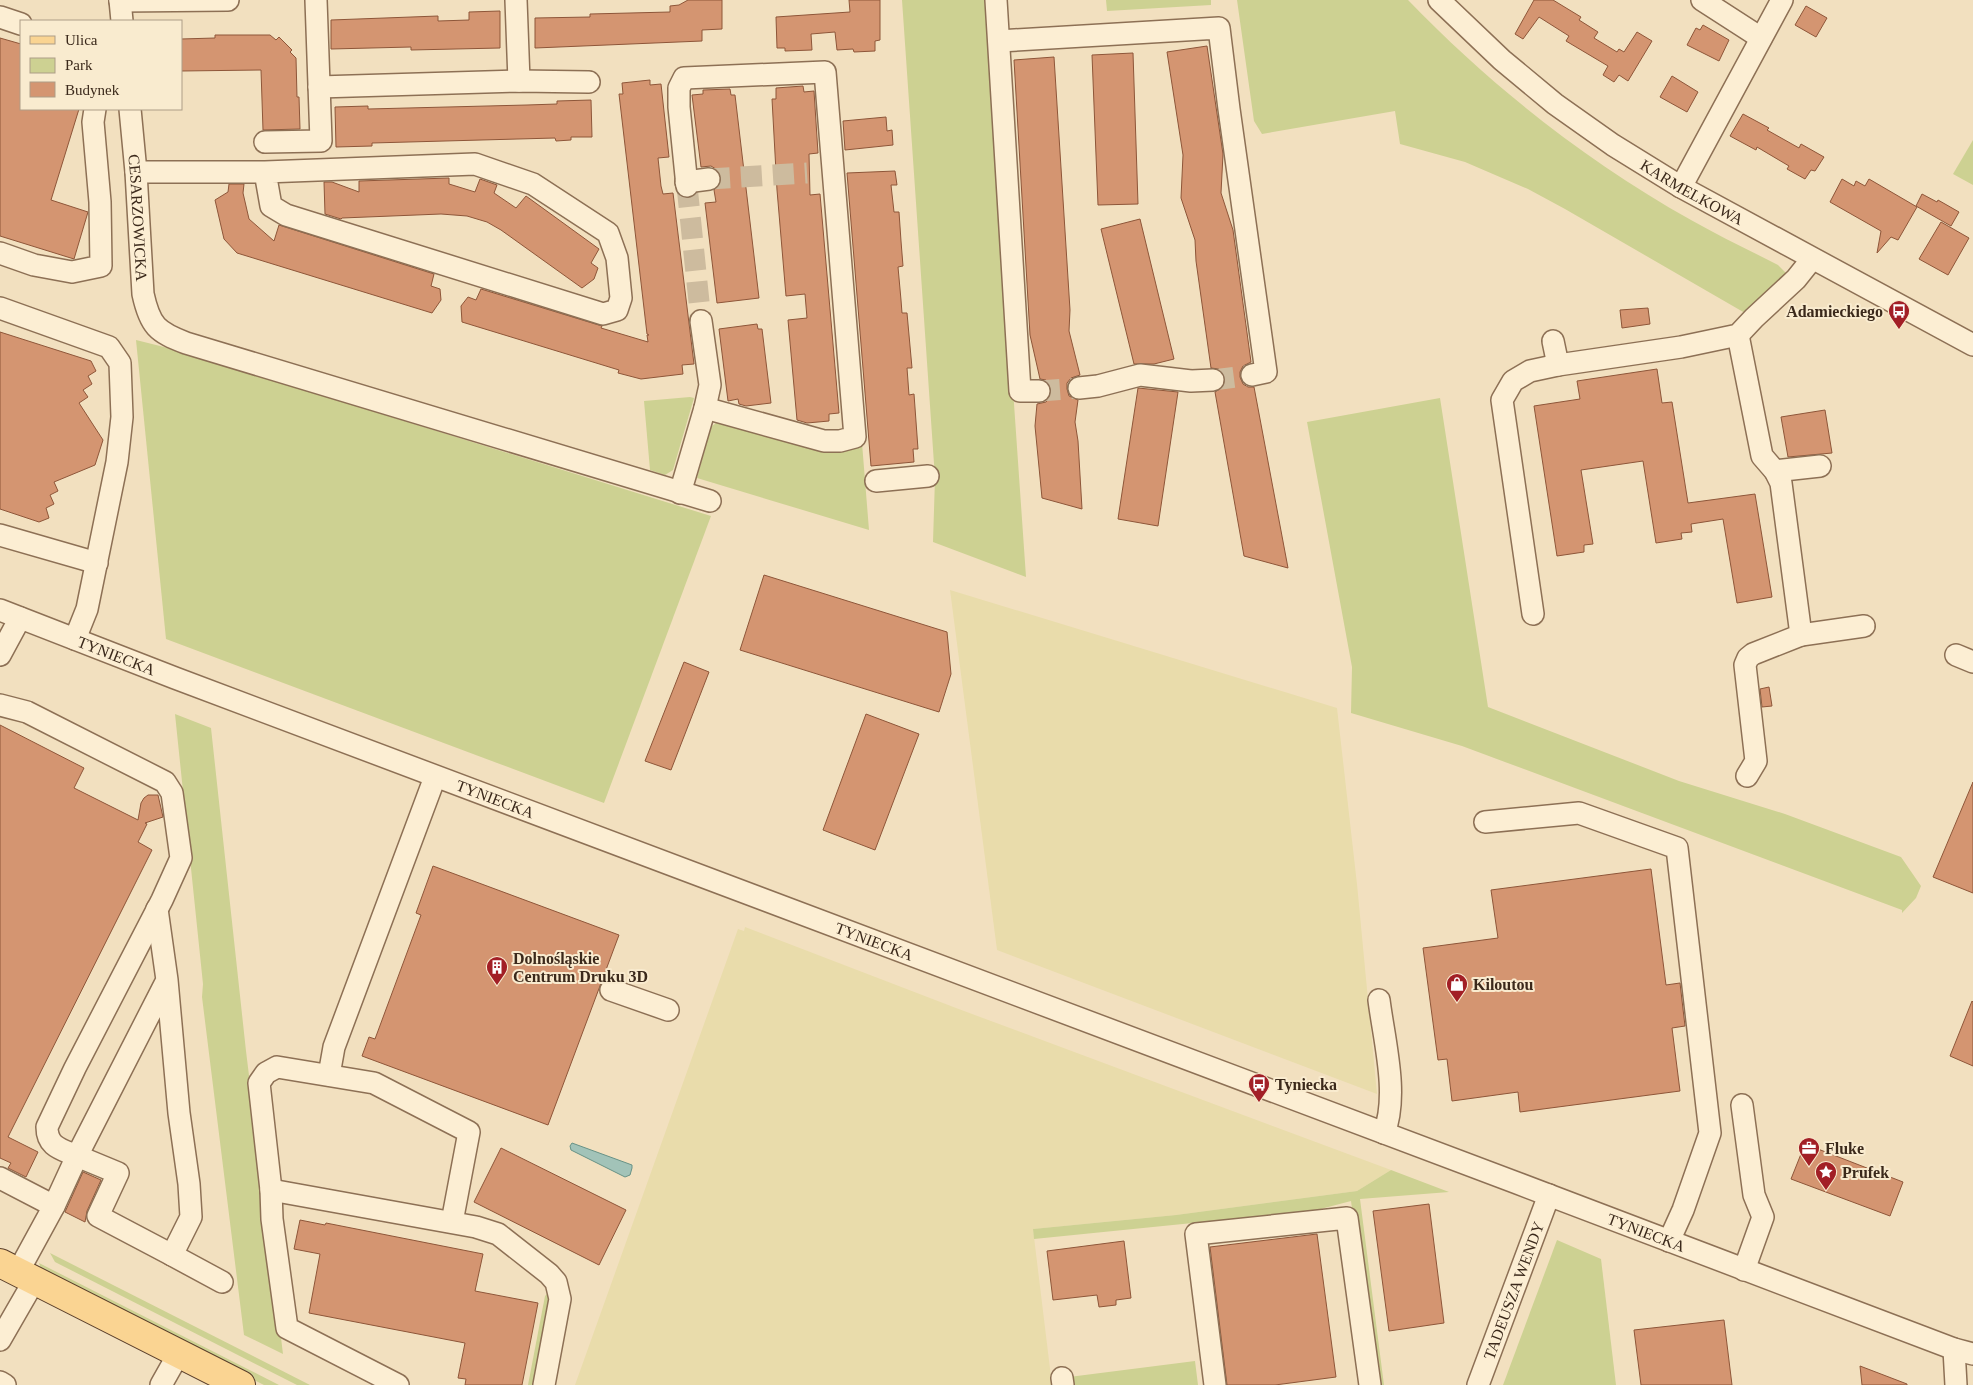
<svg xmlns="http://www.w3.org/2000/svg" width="1973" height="1385" font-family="'Times New Roman',serif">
	<rect width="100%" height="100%" fill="#f2e0bf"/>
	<!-- farmland -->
	<g fill="#e9dcab">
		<polygon points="950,590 1337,708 1357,884 1377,1094 997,950"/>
		<polygon points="745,927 956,1008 1391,1170 1357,1191 1176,1215 1033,1229 1052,1385 575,1385 738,929 744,931"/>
	</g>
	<!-- green -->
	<g fill="#cdd192">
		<polygon points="902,0 986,0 1026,577 933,542 935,478"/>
		<polygon points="1106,0 1211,0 1211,5 1107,11"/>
		<path d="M1237 0H1408C1491 86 1586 161 1691 220 1719 236 1749 250 1778 265L1788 275 1745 313 1565 209 1528 189 1465 162 1400 144 1395 111 1262 134 1254 121Z"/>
		<polygon points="1973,140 1973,185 1953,174"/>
		<polygon points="136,340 176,350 711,516 604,803 166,639"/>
		<polygon points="690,397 694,398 673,470 665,475 650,470 644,401"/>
		<polygon points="1440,398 1488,707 1679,781 1785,814 1901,857 1921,886 1916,898 1902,913 1902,910 1462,746 1351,713 1352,667 1307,422"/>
		<polygon points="716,423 746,431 748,425 862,443 869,530 697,478 711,427"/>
		<polygon points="175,714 211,728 246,1051 283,1354 244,1335 202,997 203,984"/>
		<polygon points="1391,1170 1449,1192 1360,1199 1384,1385 1376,1385 1351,1201 1313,1211 1034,1239 1033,1229 1176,1215 1357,1191"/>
		<polygon points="1557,1240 1601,1259 1616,1385 1503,1385"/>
		<polygon points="50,1253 310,1385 297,1385 55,1262"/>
		<polygon points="39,1263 279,1385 264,1385 45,1274 41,1269"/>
		<polygon points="550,1291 552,1299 536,1385 528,1385 545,1296"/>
		<polygon points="1195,1361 1198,1385 1070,1385 1069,1377"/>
	</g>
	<!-- water -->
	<polygon fill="#a2c3b8" stroke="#689286" points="572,1143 632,1165 632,1168 630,1175 625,1177 571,1150 570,1146"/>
	<!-- building -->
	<g fill="#d49571" stroke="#8e5639">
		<polygon points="688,0 722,0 722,29 702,30 702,41 535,48 535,18 590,17 590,14 670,12 670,6 679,5"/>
		<polygon points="849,0 880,0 880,40 875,41 875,51 854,52 853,49 837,50 835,32 811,34 812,50 785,51 785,48 777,48 776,17 850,12"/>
		<polygon points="1534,0 1553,0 1581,17 1579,20 1598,32 1594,38 1617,52 1619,49 1624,52 1637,32 1652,41 1628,81 1619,75 1614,82 1603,75 1608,66 1566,41 1569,36 1539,17 1523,39 1515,34"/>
		<polygon points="1806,6 1827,18 1816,37 1795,25"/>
		<polygon points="500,11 500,48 411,50 411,47 331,49 331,20 438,16 438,21 469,20 469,12"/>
		<polygon points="1703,25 1729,40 1719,61 1687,45 1696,28 1700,30"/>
		<polygon points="215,35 270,35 276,40 279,37 292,50 290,52 296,58 297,97 299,97 300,129 263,130 261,70 181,71 181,39 215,38"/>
		<polygon points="0,38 21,44 21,109 79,109 51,200 88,212 74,259 0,236"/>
		<polygon points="1207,46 1223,154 1221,193 1233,230 1251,362 1243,366 1240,372 1240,377 1243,384 1248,387 1254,387 1288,568 1244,556 1215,392 1224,386 1225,379 1223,373 1219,369 1211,368 1196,261 1195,240 1181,198 1183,155 1167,52"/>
		<polygon points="1133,53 1138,204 1098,205 1092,55"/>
		<polygon points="1054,57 1070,310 1069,331 1080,375 1071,378 1067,383 1067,389 1069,396 1078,400 1075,422 1078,441 1082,509 1042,498 1035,426 1037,404 1046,402 1050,397 1051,391 1050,384 1046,380 1040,379 1030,335 1014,60"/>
		<polygon points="1672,76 1698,92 1687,112 1660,97"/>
		<polygon points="650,80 650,85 661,84 669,157 658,158 661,186 663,194 673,193 694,364 682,365 683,374 641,379 618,373 619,370 462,322 461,306 468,297 476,300 481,289 602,326 601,328 648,342 647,335 649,335 647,334 619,94 623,94 622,83"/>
		<polygon points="803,86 804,92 814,91 818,153 809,154 810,195 820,194 839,413 829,414 829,421 807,423 797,420 788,320 807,318 805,294 786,296 777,190 772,99 776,99 776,88"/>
		<polygon points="730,89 731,95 735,95 759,298 717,303 705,203 716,202 714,190 720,184 721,178 719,171 711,166 701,167 692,95 703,94 703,90"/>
		<polygon points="591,100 592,137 571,137 571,140 556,141 555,138 372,143 372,146 336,147 335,107 368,106 368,109 527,105 557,104 557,101"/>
		<polygon points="1743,114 1769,128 1767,130 1799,148 1801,144 1824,157 1815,171 1811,170 1805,179 1787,169 1789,166 1757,147 1756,150 1730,136"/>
		<polygon points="886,117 887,131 892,130 893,145 845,150 843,121"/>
		<polygon points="895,171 897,185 891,185 894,212 899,212 901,241 903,266 898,267 901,300 902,313 907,313 912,368 907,368 909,395 914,394 918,449 913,449 914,462 871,466 847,173"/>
		<polygon points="449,178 449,184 475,192 480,179 497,185 494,193 516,208 526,196 599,249 591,263 598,268 594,279 582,288 501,230 487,222 467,216 441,214 342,218 341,219 325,214 324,182 332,182 359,192 359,181"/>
		<polygon points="1842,179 1854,186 1856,181 1865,186 1869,179 1917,207 1898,240 1891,237 1877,253 1881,231 1830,202"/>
		<polygon points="229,184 244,184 243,193 249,219 274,241 279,225 434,274 431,286 440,289 441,300 432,313 237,253 224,239 215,200 228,192"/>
		<polygon points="1922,194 1937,202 1938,200 1959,212 1951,226 1916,206"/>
		<polygon points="1140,219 1174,359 1154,364 1134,364 1101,229"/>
		<polygon points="1941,222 1969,238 1948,275 1919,259"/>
		<polygon points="1648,308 1650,324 1622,328 1620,310"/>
		<polygon points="757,324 758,329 762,329 771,403 746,406 739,404 738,399 728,401 719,329"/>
		<polygon points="0,332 91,361 96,371 88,376 92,384 83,390 88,397 79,403 103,440 95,465 54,482 58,491 50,495 54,504 46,508 49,518 39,522 0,509"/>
		<polygon points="1657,369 1662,403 1672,402 1688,503 1755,494 1772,597 1737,603 1723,519 1691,524 1692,532 1681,533 1682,539 1656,543 1643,461 1581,470 1593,544 1584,545 1584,552 1557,556 1534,406 1580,399 1577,381"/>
		<polygon points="1138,388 1178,392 1158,526 1118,519"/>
		<polygon points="1825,410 1832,453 1788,457 1781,417"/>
		<polygon points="764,575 947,632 951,674 939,712 740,650"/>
		<polygon points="684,662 709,672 671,770 645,761"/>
		<polygon points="1769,687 1772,706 1762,707 1760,689"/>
		<polygon points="866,714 919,734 875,850 823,830"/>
		<polygon points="0,725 84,768 74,788 138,820 141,803 144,798 148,795 158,795 163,817 145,823 147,824 138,842 152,850 8,1137 38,1152 26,1177 8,1168 11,1163 0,1158"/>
		<polygon points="1973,782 1973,893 1933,877"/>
		<polygon points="433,866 619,935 548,1125 362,1056 369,1037 375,1039 421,915 416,913"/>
		<polygon points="1651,869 1666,985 1680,983 1685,1026 1672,1028 1680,1091 1520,1112 1518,1092 1452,1101 1447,1059 1438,1060 1423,948 1498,938 1491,890"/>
		<polygon points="1972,1001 1973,1002 1973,1066 1950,1056"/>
		<polygon points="1805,1144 1903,1182 1890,1216 1791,1179"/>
		<polygon points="501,1148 626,1210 599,1265 474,1202"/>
		<polygon points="83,1172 101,1180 87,1211 85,1222 65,1212"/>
		<polygon points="1429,1204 1444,1323 1389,1331 1373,1211"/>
		<polygon points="300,1220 325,1225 326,1223 483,1254 475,1291 538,1303 522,1385 465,1385 466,1379 458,1378 465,1343 309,1313 320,1254 294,1249"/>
		<polygon points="1317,1234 1336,1377 1275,1385 1227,1385 1210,1247"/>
		<polygon points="1124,1241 1131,1298 1116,1300 1116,1305 1099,1307 1097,1295 1053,1300 1047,1251"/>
		<polygon points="1724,1320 1732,1385 1641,1385 1634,1330"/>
		<polygon points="1860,1366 1907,1384 1907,1385 1862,1385"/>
	</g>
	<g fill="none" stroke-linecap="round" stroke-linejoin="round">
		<!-- minor-tunnel -->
		<g stroke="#cdbb9e" stroke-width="21" stroke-dasharray="21 11" stroke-linecap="butt">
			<polyline points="709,179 807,173"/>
			<polyline points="687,186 701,321"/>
			<polyline points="1213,380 1252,375"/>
			<polyline points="1039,391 1079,388"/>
		</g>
		<!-- minor casing -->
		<g stroke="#8d7055" stroke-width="24">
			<g id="minor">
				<polyline points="120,0 122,21"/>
				<polyline points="516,0 519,81"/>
				<polyline points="996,0 1020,391 1039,391"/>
				<path id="s1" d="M1439 0 1502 60 1555 104 1613 145 1681 187 1973 345"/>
				<polyline points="1702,0 1761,38"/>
				<polyline points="120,1 228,0"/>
				<polyline points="0,17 21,24"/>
				<polyline points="999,41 1219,28 1229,109 1266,372 1252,375"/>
				<polyline points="319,87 519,81 589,82"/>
				<path id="s2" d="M130 109 136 172 143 294C150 326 157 332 186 343L710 501"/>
				<polyline points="265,142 321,141 316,0"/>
				<polyline points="136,172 265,172 271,206 286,215 603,314 617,310 621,298 617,258 608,233 533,184 475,164 265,172"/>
				<polyline points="686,182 709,179"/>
				<polyline points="687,186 679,107 679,88 684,78 825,72 855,437 840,441 824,441 705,408"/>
				<polyline points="1681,187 1782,0"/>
				<polyline points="0,253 34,265 72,272 101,266 100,202 93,122 95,109"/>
				<polyline points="0,308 109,347 120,363 122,417 117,462 87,609 75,639"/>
				<polyline points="1738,335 1762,456 1775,471 1781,483 1801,635 1753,654 1748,658 1745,665 1756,761 1747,776"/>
				<polyline points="1553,341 1558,365"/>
				<polyline points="1079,388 1098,386 1140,375 1191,381 1213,380"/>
				<polyline points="1775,471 1820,466"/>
				<polyline points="876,481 928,476"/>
				<polyline points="680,493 705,408 710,385 701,321"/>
				<polyline points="0,535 97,563"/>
				<path id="s3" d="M0 610 175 678 1517 1183 1954 1349 1973 1354"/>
				<polyline points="1533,614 1502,400 1513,381 1530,371 1558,365 1681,347 1738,335 1754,318 1796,279 1812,259"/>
				<polyline points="1801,635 1864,626"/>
				<polyline points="0,655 20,618"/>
				<polyline points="1956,655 1973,662"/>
				<path d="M0 705 27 712 165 782 172 793 181 858 162 900 75 1068 47 1127C47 1147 61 1149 77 1156L54 1206"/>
				<polyline points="1485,822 1579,813 1677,848 1710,1133 1683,1210 1669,1241"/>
				<polyline points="157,909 167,980 77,1156 118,1173 98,1216 172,1255 191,1217 189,1184 179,1113 167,980"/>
				<polyline points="611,990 668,1010"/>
				<path d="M1379 1000C1384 1040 1399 1095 1384 1133"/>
				<polyline points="329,1075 334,1047 435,777"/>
				<polyline points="1742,1105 1754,1195 1763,1217 1744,1270"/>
				<polyline points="0,1178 54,1206 18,1272"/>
				<polyline points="271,1190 476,1227 498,1234 549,1274 556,1282 560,1299 544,1385"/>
				<polyline points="172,1255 222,1282"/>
				<polyline points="0,1340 34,1281"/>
				<polyline points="1954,1349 1956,1385"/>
				<polyline points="1062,1378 1063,1385"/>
				<polyline points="0,1382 5,1385"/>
				<polyline points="161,1385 179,1353"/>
				<polyline points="398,1385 287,1328 272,1219 271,1190 259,1083 266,1073 277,1067 374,1083 469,1132 452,1222"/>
				<polyline points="1215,1385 1196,1234 1347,1218 1370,1385"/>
				<path id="s4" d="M1478 1385 1549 1195"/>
			</g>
		</g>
		<!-- major casing -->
		<g stroke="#5a3e2a" stroke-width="30">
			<polyline id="major" points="0,1263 241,1385"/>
		</g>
		<!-- minor -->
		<use href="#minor" stroke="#fceed3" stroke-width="21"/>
		<!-- major -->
		<use href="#major" stroke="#fad492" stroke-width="28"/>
	</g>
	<!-- icons -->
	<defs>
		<g id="bus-pin" transform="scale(1.125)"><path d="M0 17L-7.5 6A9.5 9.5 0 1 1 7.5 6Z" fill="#a21f26" stroke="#f9ebcf"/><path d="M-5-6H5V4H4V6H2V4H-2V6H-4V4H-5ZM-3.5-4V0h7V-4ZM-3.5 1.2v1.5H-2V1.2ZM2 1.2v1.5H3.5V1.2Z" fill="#fff"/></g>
		<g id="building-pin" transform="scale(1.125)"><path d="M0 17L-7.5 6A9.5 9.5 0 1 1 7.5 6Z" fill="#a21f26" stroke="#f9ebcf"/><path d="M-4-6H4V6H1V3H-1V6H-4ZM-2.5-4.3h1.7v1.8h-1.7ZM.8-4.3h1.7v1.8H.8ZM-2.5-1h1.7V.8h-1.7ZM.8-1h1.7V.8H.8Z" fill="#fff"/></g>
		<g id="shop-pin" transform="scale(1.125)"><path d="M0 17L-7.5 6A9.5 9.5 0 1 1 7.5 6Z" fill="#a21f26" stroke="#f9ebcf"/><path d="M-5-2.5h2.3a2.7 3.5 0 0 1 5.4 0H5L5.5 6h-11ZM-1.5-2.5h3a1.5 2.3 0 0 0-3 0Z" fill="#fff"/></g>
		<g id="office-pin" transform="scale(1.125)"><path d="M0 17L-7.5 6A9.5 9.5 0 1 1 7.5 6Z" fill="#a21f26" stroke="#f9ebcf"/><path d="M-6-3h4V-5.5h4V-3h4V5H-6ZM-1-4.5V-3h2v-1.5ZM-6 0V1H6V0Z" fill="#fff"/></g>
		<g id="sight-pin" transform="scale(1.125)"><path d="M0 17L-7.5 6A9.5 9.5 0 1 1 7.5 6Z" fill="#a21f26" stroke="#f9ebcf"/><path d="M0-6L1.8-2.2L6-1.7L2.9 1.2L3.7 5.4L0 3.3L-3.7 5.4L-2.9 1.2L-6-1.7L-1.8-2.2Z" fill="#fff"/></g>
	</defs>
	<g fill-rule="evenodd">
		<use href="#bus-pin" x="1899" y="311"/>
		<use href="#building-pin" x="497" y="967"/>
		<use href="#shop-pin" x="1457" y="984"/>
		<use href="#bus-pin" x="1259" y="1084"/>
		<use href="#office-pin" x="1809" y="1148"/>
		<use href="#sight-pin" x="1826" y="1172"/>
	</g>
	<g text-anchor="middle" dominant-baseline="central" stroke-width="4" stroke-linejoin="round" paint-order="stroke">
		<!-- street labels -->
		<g font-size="16" fill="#3b291b" stroke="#f9ebcf">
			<text stroke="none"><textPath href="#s1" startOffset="319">KARMELKOWA</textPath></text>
			<text stroke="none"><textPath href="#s2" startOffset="109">CESARZOWICKA</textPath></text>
			<text stroke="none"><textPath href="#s3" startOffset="125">TYNIECKA</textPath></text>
			<text stroke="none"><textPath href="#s3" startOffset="530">TYNIECKA</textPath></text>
			<text stroke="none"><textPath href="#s3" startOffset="935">TYNIECKA</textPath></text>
			<text stroke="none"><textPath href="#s3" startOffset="1760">TYNIECKA</textPath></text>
			<text stroke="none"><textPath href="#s4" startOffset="101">TADEUSZA WENDY</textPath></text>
		</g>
		<!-- poi labels -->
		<g font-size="16" font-weight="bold" fill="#3b291b" stroke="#f9ebcf" text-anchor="start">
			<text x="1883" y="311" text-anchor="end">Adamieckiego</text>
			<text x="513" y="958">Dolnośląskie<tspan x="513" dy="18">Centrum Druku 3D</tspan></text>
			<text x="1473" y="984">Kiloutou</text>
			<text x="1275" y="1084">Tyniecka</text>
			<text x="1825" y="1148">Fluke</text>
			<text x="1842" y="1172">Prufek</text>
		</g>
	</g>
	<!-- legend -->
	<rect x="20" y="20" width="162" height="90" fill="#f9ebcf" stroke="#ad9d87"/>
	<rect x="30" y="36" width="25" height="8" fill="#fad492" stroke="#ad9d87"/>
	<text x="65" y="45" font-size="15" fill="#3b291b">Ulica</text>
	<rect x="30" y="58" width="25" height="15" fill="#cdd192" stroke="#ad9d87"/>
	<text x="65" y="70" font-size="15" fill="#3b291b">Park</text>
	<rect x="30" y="82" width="25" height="15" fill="#d49571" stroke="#ad9d87"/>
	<text x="65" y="95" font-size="15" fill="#3b291b">Budynek</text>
</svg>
